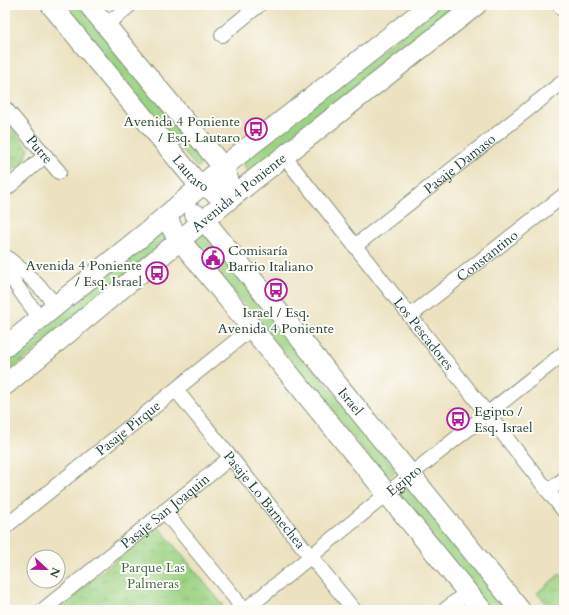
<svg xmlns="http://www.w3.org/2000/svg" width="569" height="615" font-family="Cardo,serif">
	<defs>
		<pattern id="park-crowns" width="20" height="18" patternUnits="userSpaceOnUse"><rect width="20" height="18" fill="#9cd283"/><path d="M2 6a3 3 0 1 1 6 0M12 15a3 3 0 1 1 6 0" fill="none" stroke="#7fac6c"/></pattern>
	</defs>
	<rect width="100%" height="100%" fill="#fdfcf7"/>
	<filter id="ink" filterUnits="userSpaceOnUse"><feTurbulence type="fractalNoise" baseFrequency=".025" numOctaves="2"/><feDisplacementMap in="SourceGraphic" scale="8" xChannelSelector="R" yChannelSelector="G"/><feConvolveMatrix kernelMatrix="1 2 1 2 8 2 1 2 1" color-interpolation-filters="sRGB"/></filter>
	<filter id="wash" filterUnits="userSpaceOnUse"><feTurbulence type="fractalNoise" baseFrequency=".012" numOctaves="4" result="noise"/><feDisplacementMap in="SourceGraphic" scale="16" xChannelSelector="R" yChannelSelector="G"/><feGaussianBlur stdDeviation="0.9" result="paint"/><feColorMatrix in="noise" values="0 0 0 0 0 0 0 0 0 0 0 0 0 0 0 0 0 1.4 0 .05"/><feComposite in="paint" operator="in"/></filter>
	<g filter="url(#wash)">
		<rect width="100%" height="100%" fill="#ece2c1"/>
		<!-- grass -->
		<g fill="#9cd283" stroke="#5e885c">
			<polygon points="61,5 80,5 207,159 197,168"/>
			<polygon points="440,5 456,5 458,8 248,174 242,160"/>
			<polygon points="160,230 168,241 5,375 5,356"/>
			<polygon points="204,232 396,471 387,479 190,238"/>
			<polygon points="409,487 512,610 490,610 399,495"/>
		</g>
		<!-- park -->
		<g fill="url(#park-crowns)" stroke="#5e885c">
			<polygon points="5,120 29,149 24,161 5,177"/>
			<polygon points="158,526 223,605 217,610 55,610"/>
			<polygon points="561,573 564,578 564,610 551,610 537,593"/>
		</g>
	</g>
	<g filter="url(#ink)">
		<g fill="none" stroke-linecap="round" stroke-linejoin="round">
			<!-- street casing -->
			<g stroke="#86907a" stroke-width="16">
				<g id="street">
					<polyline points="559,5 564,11"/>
					<polyline points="106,25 130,5"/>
					<polyline points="222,35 259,5"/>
					<path id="s1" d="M5 108 59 172"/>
					<path id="s2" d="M284 156 564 511"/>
					<polyline points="5,190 45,156"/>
					<path id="s3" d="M355 246 564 81"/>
					<path d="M5 256C26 272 39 285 56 305"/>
					<path d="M5 265C14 284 27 301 40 318"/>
					<path id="s4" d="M410 316 564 195"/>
					<path id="s5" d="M176 390 354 610"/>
					<polyline points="548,491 564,479"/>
					<polyline points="164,511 235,598 242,610"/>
					<path id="s6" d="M5 527 252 328"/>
					<path id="s7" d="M43 610 230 458"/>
					<path id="s8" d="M245 610 410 475 564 353"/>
					<polyline points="445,610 467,592"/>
				</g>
			</g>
			<!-- secondary casing -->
			<g stroke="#86907a" stroke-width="22">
				<g id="secondary">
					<path id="s9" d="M51 5 194 179 214 192 232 197"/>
					<polyline points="89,5 223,167 228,179 232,197"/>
					<path id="s10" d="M195 214 205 221 520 610"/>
					<polyline points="168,215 170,224 175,234 482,610"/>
					<polyline points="5,347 147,232 223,167 430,5"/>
					<path id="s11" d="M5 385 232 197 476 5"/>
				</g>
			</g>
			<!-- street -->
			<use href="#street" stroke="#fff" stroke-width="14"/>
			<!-- secondary -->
			<use href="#secondary" stroke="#fff" stroke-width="20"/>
		</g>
	</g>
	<!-- icons -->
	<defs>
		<g id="bus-ring" transform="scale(1.15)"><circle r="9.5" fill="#fdfcf7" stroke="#b5179e" stroke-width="1.5"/><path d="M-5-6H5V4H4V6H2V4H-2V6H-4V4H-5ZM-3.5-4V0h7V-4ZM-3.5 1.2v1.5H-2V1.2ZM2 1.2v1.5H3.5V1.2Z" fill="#b5179e"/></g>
		<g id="civic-ring" transform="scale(1.15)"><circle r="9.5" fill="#fdfcf7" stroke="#b5179e" stroke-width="1.5"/><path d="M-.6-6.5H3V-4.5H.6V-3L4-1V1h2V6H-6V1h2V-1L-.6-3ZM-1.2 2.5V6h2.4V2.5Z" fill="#b5179e"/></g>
	</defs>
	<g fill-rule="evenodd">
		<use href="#bus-ring" x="256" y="129"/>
		<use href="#civic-ring" x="213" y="258"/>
		<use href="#bus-ring" x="157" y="273"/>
		<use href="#bus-ring" x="276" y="290"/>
		<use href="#bus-ring" x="458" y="419"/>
	</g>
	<g text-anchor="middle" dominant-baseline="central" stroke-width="4" stroke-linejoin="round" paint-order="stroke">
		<!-- poi labels -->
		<g font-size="14" fill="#1f3d34" stroke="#fdfcf7" text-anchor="end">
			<text x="240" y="121">Avenida 4 Poniente<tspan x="240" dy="16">/ Esq. Lautaro</tspan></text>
			<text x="228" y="250" text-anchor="start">Comisaría<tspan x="228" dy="16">Barrio Italiano</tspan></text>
			<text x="142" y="265">Avenida 4 Poniente<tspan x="142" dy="16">/ Esq. Israel</tspan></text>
			<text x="276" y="312" text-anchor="middle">Israel / Esq.<tspan x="276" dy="16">Avenida 4 Poniente</tspan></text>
			<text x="474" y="411" text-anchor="start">Egipto /<tspan x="474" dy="16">Esq. Israel</tspan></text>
		</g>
		<!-- street labels -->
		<g font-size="14" fill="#1f3d34" stroke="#fdfcf7">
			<text stroke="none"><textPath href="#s1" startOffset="54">Putre</textPath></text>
			<text stroke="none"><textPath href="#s3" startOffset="133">Pasaje Damaso</textPath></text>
			<text stroke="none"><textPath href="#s9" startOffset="219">Lautaro</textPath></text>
			<text stroke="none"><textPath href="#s11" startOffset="303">Avenida 4 Poniente</textPath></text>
			<text stroke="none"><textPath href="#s4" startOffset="98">Constantino</textPath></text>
			<text stroke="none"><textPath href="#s2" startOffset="226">Los Pescadores</textPath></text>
			<text stroke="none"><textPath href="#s10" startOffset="244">Israel</textPath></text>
			<text stroke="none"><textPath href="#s6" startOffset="158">Pasaje Pirque</textPath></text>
			<text stroke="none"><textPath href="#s8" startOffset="205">Egipto</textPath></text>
			<text stroke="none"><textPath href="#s5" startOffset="141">Pasaje Lo Barnechea</textPath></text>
			<text stroke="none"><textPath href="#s7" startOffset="157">Pasaje San Joaquin</textPath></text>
		</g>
		<!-- park labels -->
		<g font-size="14" fill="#3e6248" stroke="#fdfcf7">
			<text x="153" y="567">Parque Las<tspan x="153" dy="16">Palmeras</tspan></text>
		</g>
	</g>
	<!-- margin -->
	<rect width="569" height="615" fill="none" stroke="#fdfcf7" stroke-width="20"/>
	<!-- north arrow -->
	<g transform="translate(46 569) rotate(112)"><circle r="19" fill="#fdfcf7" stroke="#a4b0a9"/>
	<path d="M0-3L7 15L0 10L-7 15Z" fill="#b5179e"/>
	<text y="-6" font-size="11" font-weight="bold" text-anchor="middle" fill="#1f3d34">N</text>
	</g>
</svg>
